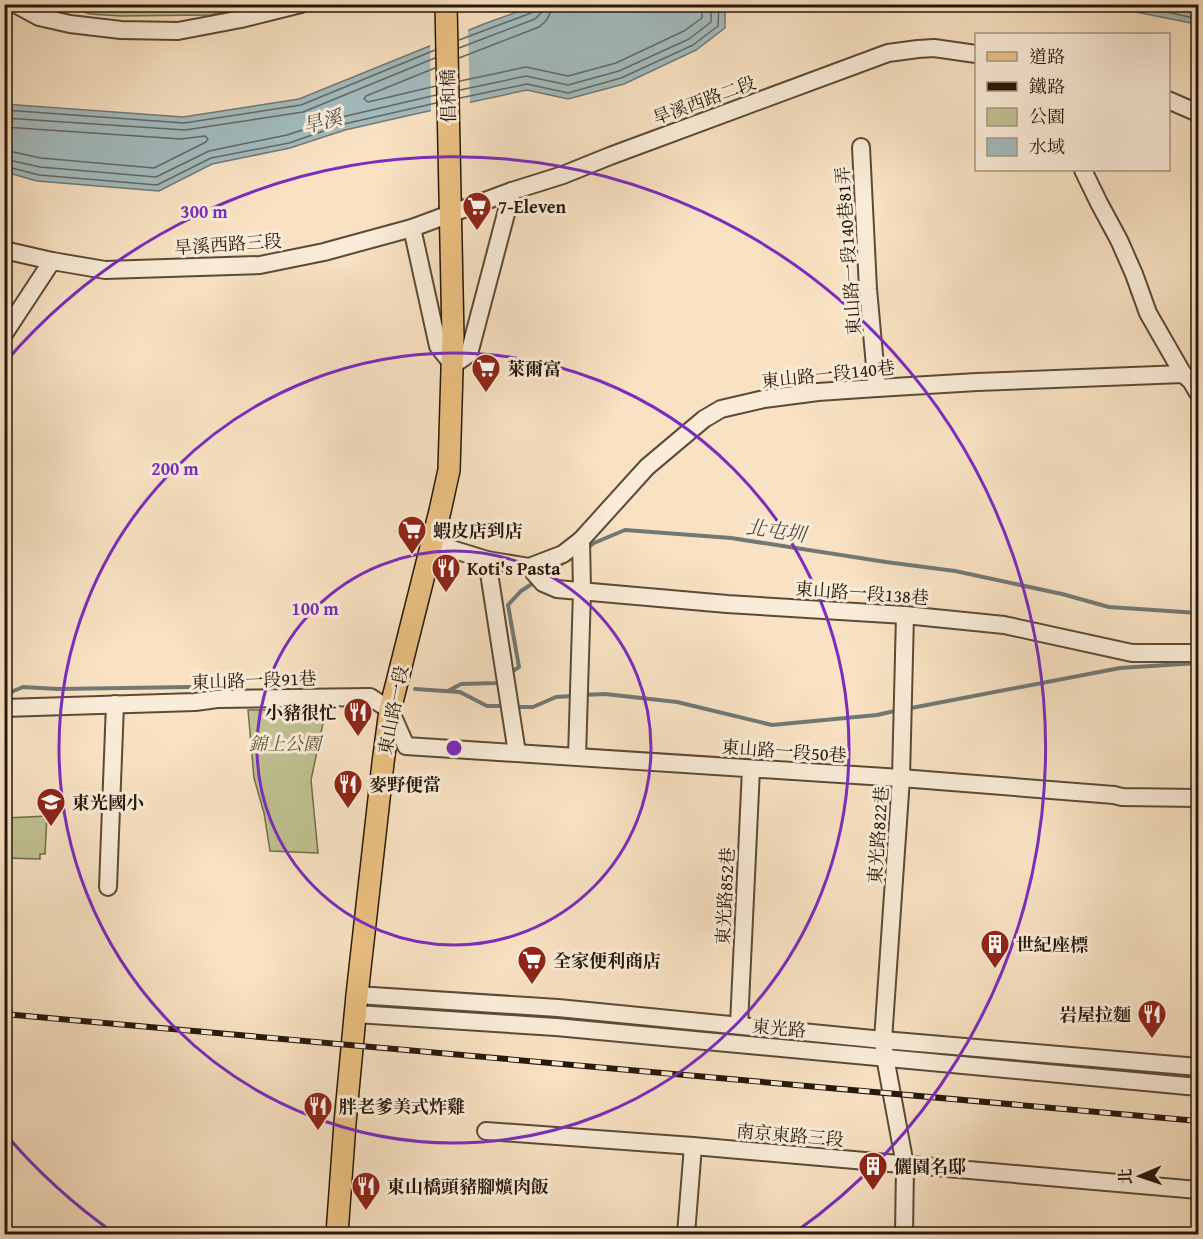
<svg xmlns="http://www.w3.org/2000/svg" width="1203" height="1239" font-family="'Gentium Book Plus','Noto Serif TC',serif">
	<rect width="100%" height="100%" fill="#f8e2c3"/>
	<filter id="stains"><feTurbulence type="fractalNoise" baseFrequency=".00333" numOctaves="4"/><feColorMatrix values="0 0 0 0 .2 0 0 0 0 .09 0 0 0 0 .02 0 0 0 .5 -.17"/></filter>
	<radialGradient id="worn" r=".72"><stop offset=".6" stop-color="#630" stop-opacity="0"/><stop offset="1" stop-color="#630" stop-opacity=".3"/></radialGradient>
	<!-- green -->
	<g fill="#c0c292" stroke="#746c4e" stroke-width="1.5">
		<polygon points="82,5 82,4 264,5 210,15 120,16 90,14 84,12"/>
		<polygon points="326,709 311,780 318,853 270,851 264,813 254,778 248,710"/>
		<polygon points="47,816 45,854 40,854 40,859 5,858 5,818"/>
	</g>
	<!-- water -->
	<g fill="#a2bbbe" stroke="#717976" stroke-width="1.5">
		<polygon points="536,5 725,5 725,28 696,50 624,84 568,99 527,90 415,114 345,130 290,148 212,164 159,191 37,181 5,172 4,104 183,117 299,99 484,24"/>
		<polygon points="1101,5 1198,5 1198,26 1191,23"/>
	</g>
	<!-- pier -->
	<polygon fill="#f8e2c3" points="468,27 470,105 431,113 430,42"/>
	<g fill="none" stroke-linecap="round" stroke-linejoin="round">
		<!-- shore -->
		<g stroke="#646964" stroke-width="1.5">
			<polyline points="1131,4 1198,19"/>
			<polyline points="459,40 531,13 534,9 535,4"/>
			<polyline points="459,48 535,19 541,13 543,4"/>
			<path d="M459 58 539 27C547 22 551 15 552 4"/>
			<polyline points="435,68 366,96 364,99 368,102 436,86"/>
			<polyline points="460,81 526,67 568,76 616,63 684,31 702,18 702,4"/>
			<polyline points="460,90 526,76 568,85 619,71 689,39 711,22 711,4"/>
			<polyline points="460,98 527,84 568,93 621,78 693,45 718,26 719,4"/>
			<polyline points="4,110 184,123 301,105 435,50"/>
			<polyline points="4,118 185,130 303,112 435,58"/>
			<polyline points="4,127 181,139 205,136 208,139 206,142 154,168 41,158 4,150"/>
			<polyline points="4,159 40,167 156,177 209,151 287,135 342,117 436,95"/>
			<polyline points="4,166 39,175 157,185 211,158 289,143 344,124 436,103"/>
		</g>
		<!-- stream -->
		<g stroke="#717976" stroke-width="4">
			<polyline points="586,549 594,543 625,530 731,538 886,562 955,571 1062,594 1109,607 1198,613"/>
			<polyline points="543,576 577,554"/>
			<polyline points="510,673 519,667 508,605 521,591 535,582"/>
			<polyline points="415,689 460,692 487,706 506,706"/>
			<polyline points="448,691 461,684 497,683 501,679"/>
			<polyline points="4,695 23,687 58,689 190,687"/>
			<polyline points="583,695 605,694 677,702 772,725 877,715 899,710"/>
			<polyline points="514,707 533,707 556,697 573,696"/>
			<polyline points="906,709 1120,668 1198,663"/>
		</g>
		<!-- minor casing -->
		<g stroke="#5b4a38" stroke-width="20">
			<g id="minor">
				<polyline points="15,4 39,17 70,24 121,30 178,31 241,19 301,4"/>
				<polyline points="1168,100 1198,113"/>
				<polyline points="861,147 868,289 877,388"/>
				<polyline points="1083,170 1099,203 1119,240 1134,274 1148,313 1183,374 1191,381 1198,393"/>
				<polyline points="412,228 438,346 453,365 469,354 512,191"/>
				<polyline points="4,250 52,261 105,270 260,265 324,252 412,228 512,191 563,175 610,156 888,53 918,49 934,48 976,54"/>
				<polyline points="4,334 52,261"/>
				<polyline points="432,543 487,560 529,567 563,554 581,540 647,467 704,419 721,409 764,399 818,392 877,388 977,382 1183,374"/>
				<polyline points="487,560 517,753"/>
				<polyline points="529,567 543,583 557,589 727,604 905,615 1004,625 1132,653 1198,653"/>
				<polyline points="4,708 195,702 217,699 370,697 390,710 406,746 901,778 1114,795 1122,797 1198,798"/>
				<polyline points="577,757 582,591 581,540"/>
				<polyline points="108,887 115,704"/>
				<polyline points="357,995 558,1008 883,1040 1198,1067"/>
				<polyline points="356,1014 556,1027 1198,1087"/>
				<polyline points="739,1025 751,769"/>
				<polyline points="486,1131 693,1146 1198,1190"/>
				<polyline points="686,1234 693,1146"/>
				<polyline points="904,1234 905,1165 885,1057 883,1040 901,778 905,615"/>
			</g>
		</g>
		<!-- major casing -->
		<g stroke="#27170a" stroke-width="24">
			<polyline id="major" points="337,1234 345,1123 357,995 383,763 390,710 440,511 449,470 453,337 446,4"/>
		</g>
		<!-- minor -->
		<use href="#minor" stroke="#faecd8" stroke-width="16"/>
		<!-- major -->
		<use href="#major" stroke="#ecc182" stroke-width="21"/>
		<!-- rail casing -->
		<g stroke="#27170a" stroke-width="6">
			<polyline id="rail" points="4,1014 1198,1121"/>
		</g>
		<!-- rail -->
		<use href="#rail" stroke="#faecd8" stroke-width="4" stroke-dasharray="11" stroke-linecap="butt"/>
	</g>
	<!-- distance rings -->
	<g fill="none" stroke="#7b2cbf" stroke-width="3">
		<circle cx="454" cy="748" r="197"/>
		<circle cx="454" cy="748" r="395"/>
		<path d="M114 1233A592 592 0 0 1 7 1136M7 360A592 592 0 1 1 794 1233"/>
	</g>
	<!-- icons -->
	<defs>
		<g id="supermarket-pin" transform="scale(1.5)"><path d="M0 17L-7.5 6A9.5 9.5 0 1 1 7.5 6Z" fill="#8f2418" stroke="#faecd8"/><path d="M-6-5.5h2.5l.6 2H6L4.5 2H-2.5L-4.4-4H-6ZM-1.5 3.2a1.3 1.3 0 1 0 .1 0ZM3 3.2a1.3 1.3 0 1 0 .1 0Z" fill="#fff"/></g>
		<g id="restaurant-pin" transform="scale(1.5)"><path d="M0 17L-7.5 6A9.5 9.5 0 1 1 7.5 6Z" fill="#8f2418" stroke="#faecd8"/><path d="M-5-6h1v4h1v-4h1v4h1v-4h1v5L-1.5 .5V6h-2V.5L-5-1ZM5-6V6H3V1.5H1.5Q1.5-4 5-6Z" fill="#fff"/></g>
		<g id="school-pin" transform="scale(1.5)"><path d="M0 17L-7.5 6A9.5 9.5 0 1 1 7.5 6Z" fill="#8f2418" stroke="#faecd8"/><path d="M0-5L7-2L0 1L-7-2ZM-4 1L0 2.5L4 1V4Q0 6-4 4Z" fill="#fff"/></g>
		<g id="building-pin" transform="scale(1.5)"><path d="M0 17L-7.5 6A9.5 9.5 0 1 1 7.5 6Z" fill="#8f2418" stroke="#faecd8"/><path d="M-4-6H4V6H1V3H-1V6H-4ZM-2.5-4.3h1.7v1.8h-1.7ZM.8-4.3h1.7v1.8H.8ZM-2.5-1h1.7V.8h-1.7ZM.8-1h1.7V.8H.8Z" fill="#fff"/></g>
	</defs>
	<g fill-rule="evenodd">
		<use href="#supermarket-pin" x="477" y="206"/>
		<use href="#supermarket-pin" x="486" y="368"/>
		<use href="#supermarket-pin" x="412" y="530"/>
		<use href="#restaurant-pin" x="446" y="568"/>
		<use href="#restaurant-pin" x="358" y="712"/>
		<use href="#restaurant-pin" x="348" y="784"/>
		<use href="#school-pin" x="51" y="802"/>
		<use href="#building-pin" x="995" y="944"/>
		<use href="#supermarket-pin" x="532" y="960"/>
		<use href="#restaurant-pin" x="1152" y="1014"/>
		<use href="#restaurant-pin" x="318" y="1106"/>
		<use href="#building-pin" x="873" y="1166"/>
		<use href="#restaurant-pin" x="366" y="1186"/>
	</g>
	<g text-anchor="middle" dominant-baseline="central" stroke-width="6" stroke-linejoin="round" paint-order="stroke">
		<!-- street labels -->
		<g font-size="18" fill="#27170a" stroke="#faecd8">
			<text transform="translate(448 96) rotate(-91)">倡和橋</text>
			<text transform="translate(704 100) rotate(-20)">旱溪西路二段</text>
			<text transform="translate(228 244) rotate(-4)">旱溪西路三段</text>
			<text transform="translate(848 251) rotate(-94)">東山路一段140巷81弄</text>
			<text transform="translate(828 374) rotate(-6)">東山路一段140巷</text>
			<text transform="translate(862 593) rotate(4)">東山路一段138巷</text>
			<text transform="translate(254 680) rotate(-2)">東山路一段91巷</text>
			<text transform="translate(393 710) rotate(-79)">東山路一段</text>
			<text transform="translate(784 751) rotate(4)">東山路一段50巷</text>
			<text transform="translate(878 835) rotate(-86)">東光路822巷</text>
			<text transform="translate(725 896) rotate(-87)">東光路852巷</text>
			<text transform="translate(779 1028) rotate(5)">東光路</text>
			<text transform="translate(790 1135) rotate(5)">南京東路三段</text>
		</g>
		<!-- poi labels -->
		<g font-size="18" font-weight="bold" fill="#27170a" stroke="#faecd8" text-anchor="start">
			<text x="498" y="206">7-Eleven</text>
			<text x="507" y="368">萊爾富</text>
			<text x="433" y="530">蝦皮店到店</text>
			<text x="467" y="568">Koti's Pasta</text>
			<text x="337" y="712" text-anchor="end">小豬很忙</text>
			<text x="369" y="784">麥野便當</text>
			<text x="72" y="802">東光國小</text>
			<text x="1016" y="944">世紀座標</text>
			<text x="553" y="960">全家便利商店</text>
			<text x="1131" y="1014" text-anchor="end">岩屋拉麵</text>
			<text x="339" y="1106">胖老爹美式炸雞</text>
			<text x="894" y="1166">儷園名邸</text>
			<text x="387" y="1186">東山橋頭豬腳爌肉飯</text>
		</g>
		<!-- park labels -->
		<g font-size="18" font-style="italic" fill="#5d533a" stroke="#faecd8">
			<text x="285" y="743">錦上公園</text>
		</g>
		<!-- water labels -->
		<g font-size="20" font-style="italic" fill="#525049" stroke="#faecd8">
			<text transform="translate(322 121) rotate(-14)">旱溪</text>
			<text transform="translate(776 530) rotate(8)">北屯圳</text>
		</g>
	</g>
	<circle cx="454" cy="748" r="9" fill="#7b2cbf" stroke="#faecd8" stroke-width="3"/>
	<g font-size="18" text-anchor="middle" font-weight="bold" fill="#7b2cbf" stroke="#faecd8" stroke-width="6" stroke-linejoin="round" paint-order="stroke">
		<text x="204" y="218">300 m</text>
		<text x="175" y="475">200 m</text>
		<text x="315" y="615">100 m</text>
	</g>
	<!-- margin -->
	<rect width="1203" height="1239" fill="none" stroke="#f8e2c3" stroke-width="24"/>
	<rect x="6" y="6" width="1191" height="1227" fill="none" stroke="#27170a" stroke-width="3"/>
	<rect x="12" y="12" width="1179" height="1215" fill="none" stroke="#27170a" stroke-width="1.5"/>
	<!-- legend -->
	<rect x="975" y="33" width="195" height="138" fill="#faecd8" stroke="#a69786" stroke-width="1.5"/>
	<rect x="987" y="52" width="30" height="9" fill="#ecc182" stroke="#a69786" stroke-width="1.5"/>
	<text x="1029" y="63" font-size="18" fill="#27170a">道路</text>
	<rect x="987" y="82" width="30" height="9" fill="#27170a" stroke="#a69786" stroke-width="1.5"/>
	<text x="1029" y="93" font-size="18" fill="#27170a">鐵路</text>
	<rect x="987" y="108" width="30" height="18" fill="#c0c292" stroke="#a69786" stroke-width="1.5"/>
	<text x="1029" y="123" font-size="18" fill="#27170a">公園</text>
	<rect x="987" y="138" width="30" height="18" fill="#a2bbbe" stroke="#a69786" stroke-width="1.5"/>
	<text x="1029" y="153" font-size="18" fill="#27170a">水域</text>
	<!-- north arrow -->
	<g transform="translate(1140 1176) rotate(268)" stroke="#faecd8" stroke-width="4.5" paint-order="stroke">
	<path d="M0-4.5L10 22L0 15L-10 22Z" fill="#27170a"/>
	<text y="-9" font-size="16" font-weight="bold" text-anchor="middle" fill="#27170a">北</text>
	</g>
	<rect width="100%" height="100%" filter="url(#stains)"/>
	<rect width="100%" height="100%" fill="url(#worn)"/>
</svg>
